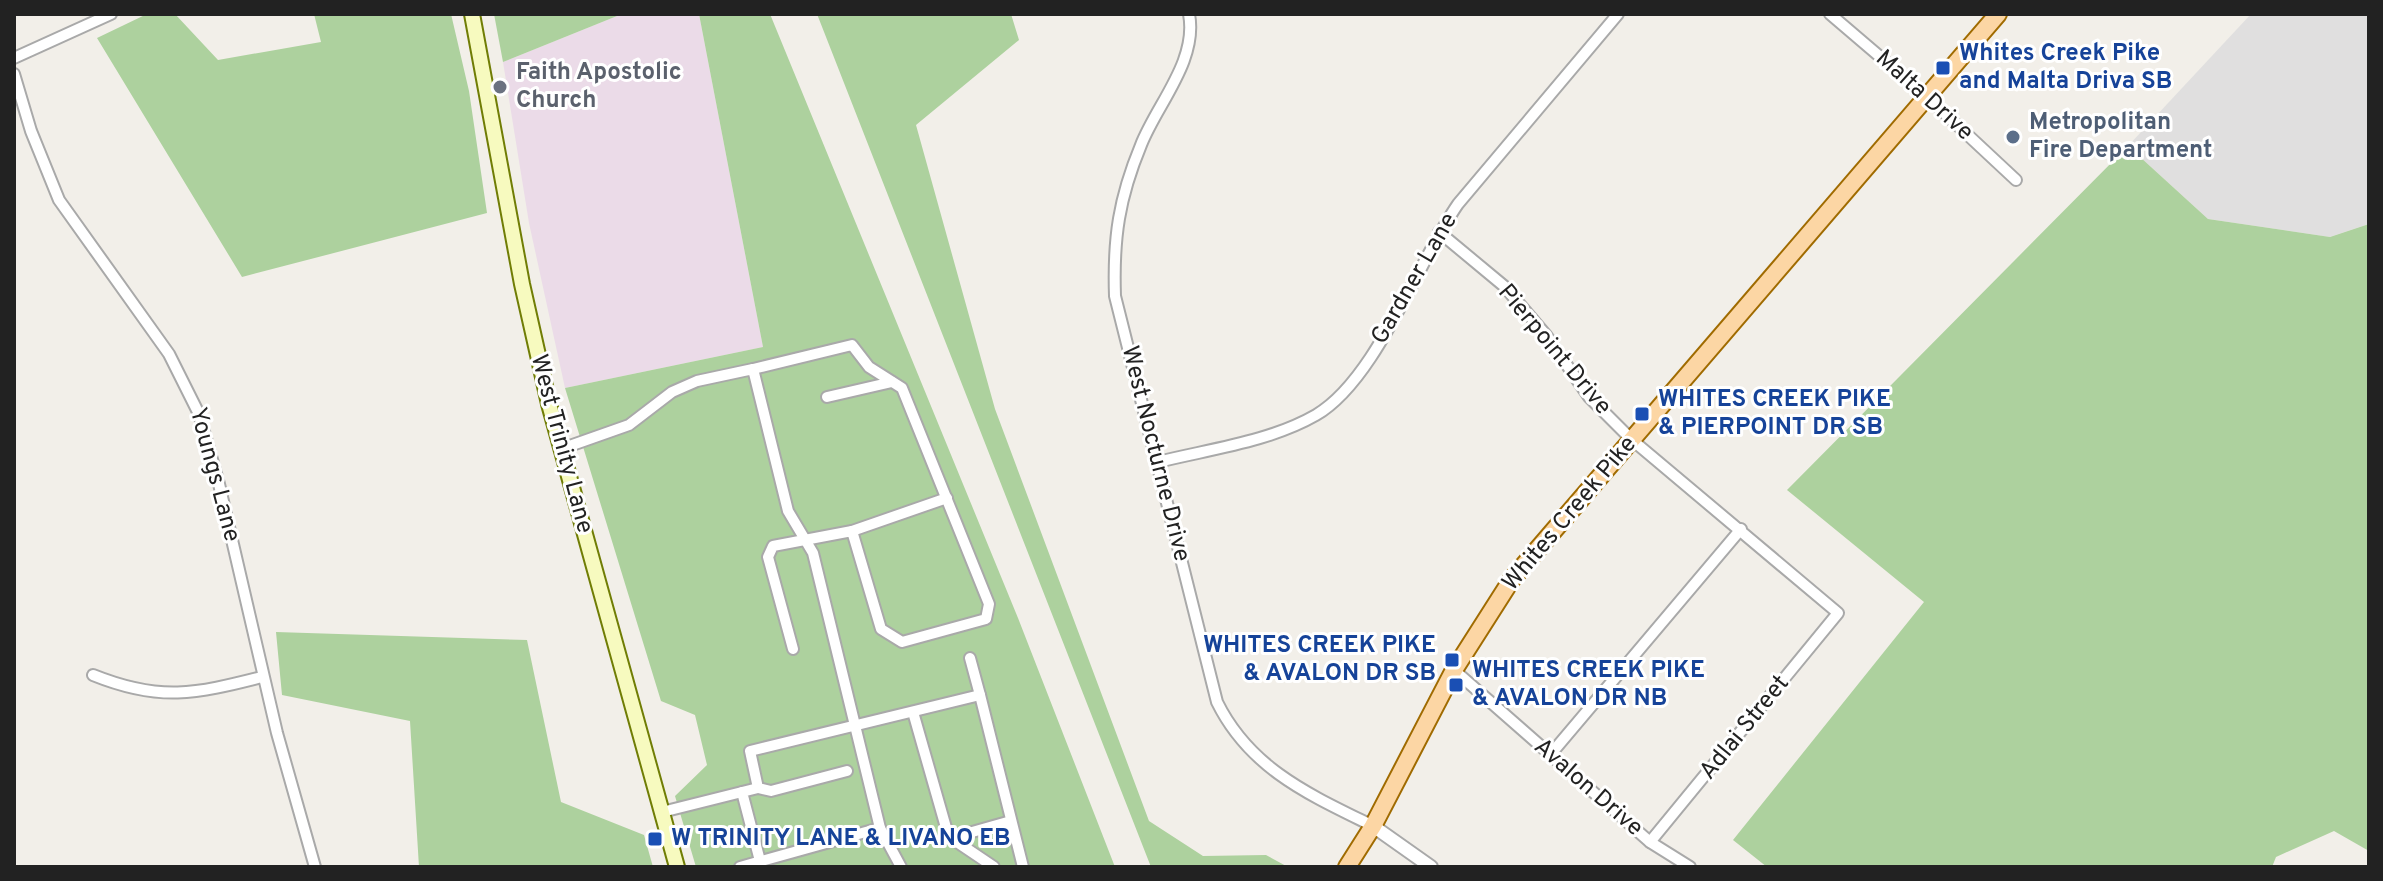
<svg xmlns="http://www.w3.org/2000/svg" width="2383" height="881" font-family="Overpass,sans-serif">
	<rect width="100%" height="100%" fill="#f2efe9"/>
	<!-- residential -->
	<polygon fill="#e0dfdf" points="2251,14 2369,14 2369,224 2330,237 2208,219 2128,146"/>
	<!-- industrial -->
	<polygon fill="#ebdbe8" points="622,14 699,14 763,347 565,388 529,223 503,62"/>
	<!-- forest -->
	<g fill="#add19e">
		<polygon points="147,14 175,14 218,60 321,42 314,14 451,14 469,91 487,213 242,277 97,38"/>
		<polygon points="494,14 622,14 503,62"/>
		<polygon points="699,14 770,14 1018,618 1115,867 696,867 675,796 707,765 695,715 661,701 565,388 763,347"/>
		<polygon points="817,14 1011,14 1019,40 916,125 995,409 1149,821 1203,856 1266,855 1288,867 1151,867"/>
		<polygon points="2128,146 2208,219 2330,237 2369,224 2369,851 2334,831 2276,857 2272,867 1767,867 1733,840 1924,602 1787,490"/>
		<polygon points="276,632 527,640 561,802 644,835 653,867 419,867 410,721 282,695"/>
	</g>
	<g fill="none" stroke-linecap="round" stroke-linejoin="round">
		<!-- minor casing -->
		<g stroke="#a9a9a9" stroke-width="14">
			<g id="minor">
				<path d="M1189 14C1198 61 1157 104 1141 145 1119 198 1113 238 1115 296L1217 702C1250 769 1310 795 1373 826"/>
				<polyline points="1830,14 1926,96 2016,180"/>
				<polyline points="14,58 111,14"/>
				<polyline points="14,74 31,131 59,200 169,354 199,414 219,484 277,733 315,867"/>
				<polyline points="1439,232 1504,286 1546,335 1589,397 1631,439 1838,613 1650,842"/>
				<polyline points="753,369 852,345 869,367 902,388 989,604 986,619 902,642 881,629 852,531 773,546 768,557 793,649"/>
				<polyline points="827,397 892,382"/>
				<polyline points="561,449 629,425 672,392 697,381 753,369 788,511 813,553 880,828 740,867"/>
				<path d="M1158 462C1210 449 1269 442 1316 415 1376 380 1417 263 1458 204L1618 14"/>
				<polyline points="852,531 947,498"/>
				<polyline points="1454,670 1650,842 1690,867"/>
				<path d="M93 675C160 702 195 694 262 677"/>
				<polyline points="980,695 1023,867"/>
				<polyline points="913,712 947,831 951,838 994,867"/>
				<polyline points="1550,755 1741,529"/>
				<polyline points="847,771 771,791 758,788 750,751 980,695 970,658"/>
				<polyline points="758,788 742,792 760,861"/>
				<polyline points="662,812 742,792"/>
				<polyline points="880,828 901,867"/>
				<polyline points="951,838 1011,821"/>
			</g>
		</g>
		<!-- tertiary casing -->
		<g stroke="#a9a9a9" stroke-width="16">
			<polyline id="tertiary" points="1373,826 1431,867"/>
		</g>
		<!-- secondary casing -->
		<g stroke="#707d05" stroke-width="18">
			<polyline id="secondary" points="472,14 522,284 549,404 677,867"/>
		</g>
		<!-- primary casing -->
		<g stroke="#a06b00" stroke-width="20">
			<polyline id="primary" points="1347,867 1373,826 1454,670 1512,579 1998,14"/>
		</g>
		<!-- minor -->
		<use href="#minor" stroke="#fff" stroke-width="10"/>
		<!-- tertiary -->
		<use href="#tertiary" stroke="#fff" stroke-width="12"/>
		<!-- secondary -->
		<use href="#secondary" stroke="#f7fabf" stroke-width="14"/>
		<!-- primary -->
		<use href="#primary" stroke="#fcd6a4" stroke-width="16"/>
	</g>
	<!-- markers -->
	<g fill="#1a4fb4" stroke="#fff" stroke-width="3">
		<rect x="1935" y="60" width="16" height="16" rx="4"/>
		<rect x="1634" y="406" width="16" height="16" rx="4"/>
		<rect x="1444" y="652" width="16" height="16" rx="4"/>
		<rect x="1448" y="677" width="16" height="16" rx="4"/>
		<rect x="647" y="831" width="16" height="16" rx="4"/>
	</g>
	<circle fill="#6b7280" stroke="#fff" stroke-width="3" cx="500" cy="87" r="8"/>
	<circle fill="#5c6f8a" stroke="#fff" stroke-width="3" cx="2013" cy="137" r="8"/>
	<g text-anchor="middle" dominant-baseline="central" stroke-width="6" stroke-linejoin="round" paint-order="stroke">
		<!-- transit labels -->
		<g font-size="24" font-weight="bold" fill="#164399" stroke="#fff" text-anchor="start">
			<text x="1959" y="54">Whites Creek Pike<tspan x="1959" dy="28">and Malta Driva SB</tspan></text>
			<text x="1658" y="400">WHITES CREEK PIKE<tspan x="1658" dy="28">&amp; PIERPOINT DR SB</tspan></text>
			<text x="1436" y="646" text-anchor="end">WHITES CREEK PIKE<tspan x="1436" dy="28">&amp; AVALON DR SB</tspan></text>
			<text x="1472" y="671">WHITES CREEK PIKE<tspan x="1472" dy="28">&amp; AVALON DR NB</tspan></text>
			<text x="671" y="839">W TRINITY LANE &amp; LIVANO EB</text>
		</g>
		<!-- worship labels -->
		<g font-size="24" font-weight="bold" fill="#5b616d" stroke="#fff" text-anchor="start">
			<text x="516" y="73">Faith Apostolic<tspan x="516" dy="28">Church</tspan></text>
		</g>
		<!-- street labels -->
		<g font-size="24" fill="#222" stroke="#fff">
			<text transform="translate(1924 96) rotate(42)">Malta Drive</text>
			<text transform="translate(1415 279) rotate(-60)">Gardner Lane</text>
			<text transform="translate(1554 350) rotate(50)">Pierpoint Drive</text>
			<text transform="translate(561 444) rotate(75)">West Trinity Lane</text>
			<text transform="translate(1155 454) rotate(76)">West Nocturne Drive</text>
			<text transform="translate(214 475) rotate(75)">Youngs Lane</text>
			<text transform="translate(1570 514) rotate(-50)">Whites Creek Pike</text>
			<text transform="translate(1745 728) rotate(-51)">Adlai Street</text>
			<text transform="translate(1588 788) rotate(41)">Avalon Drive</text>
		</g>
		<!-- service labels -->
		<g font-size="24" font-weight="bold" fill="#4e5e75" stroke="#fff" text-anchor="start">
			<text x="2029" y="123">Metropolitan<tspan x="2029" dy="28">Fire Department</tspan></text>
		</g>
	</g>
	<!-- border -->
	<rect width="2383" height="881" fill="none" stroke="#222222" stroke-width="32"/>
</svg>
